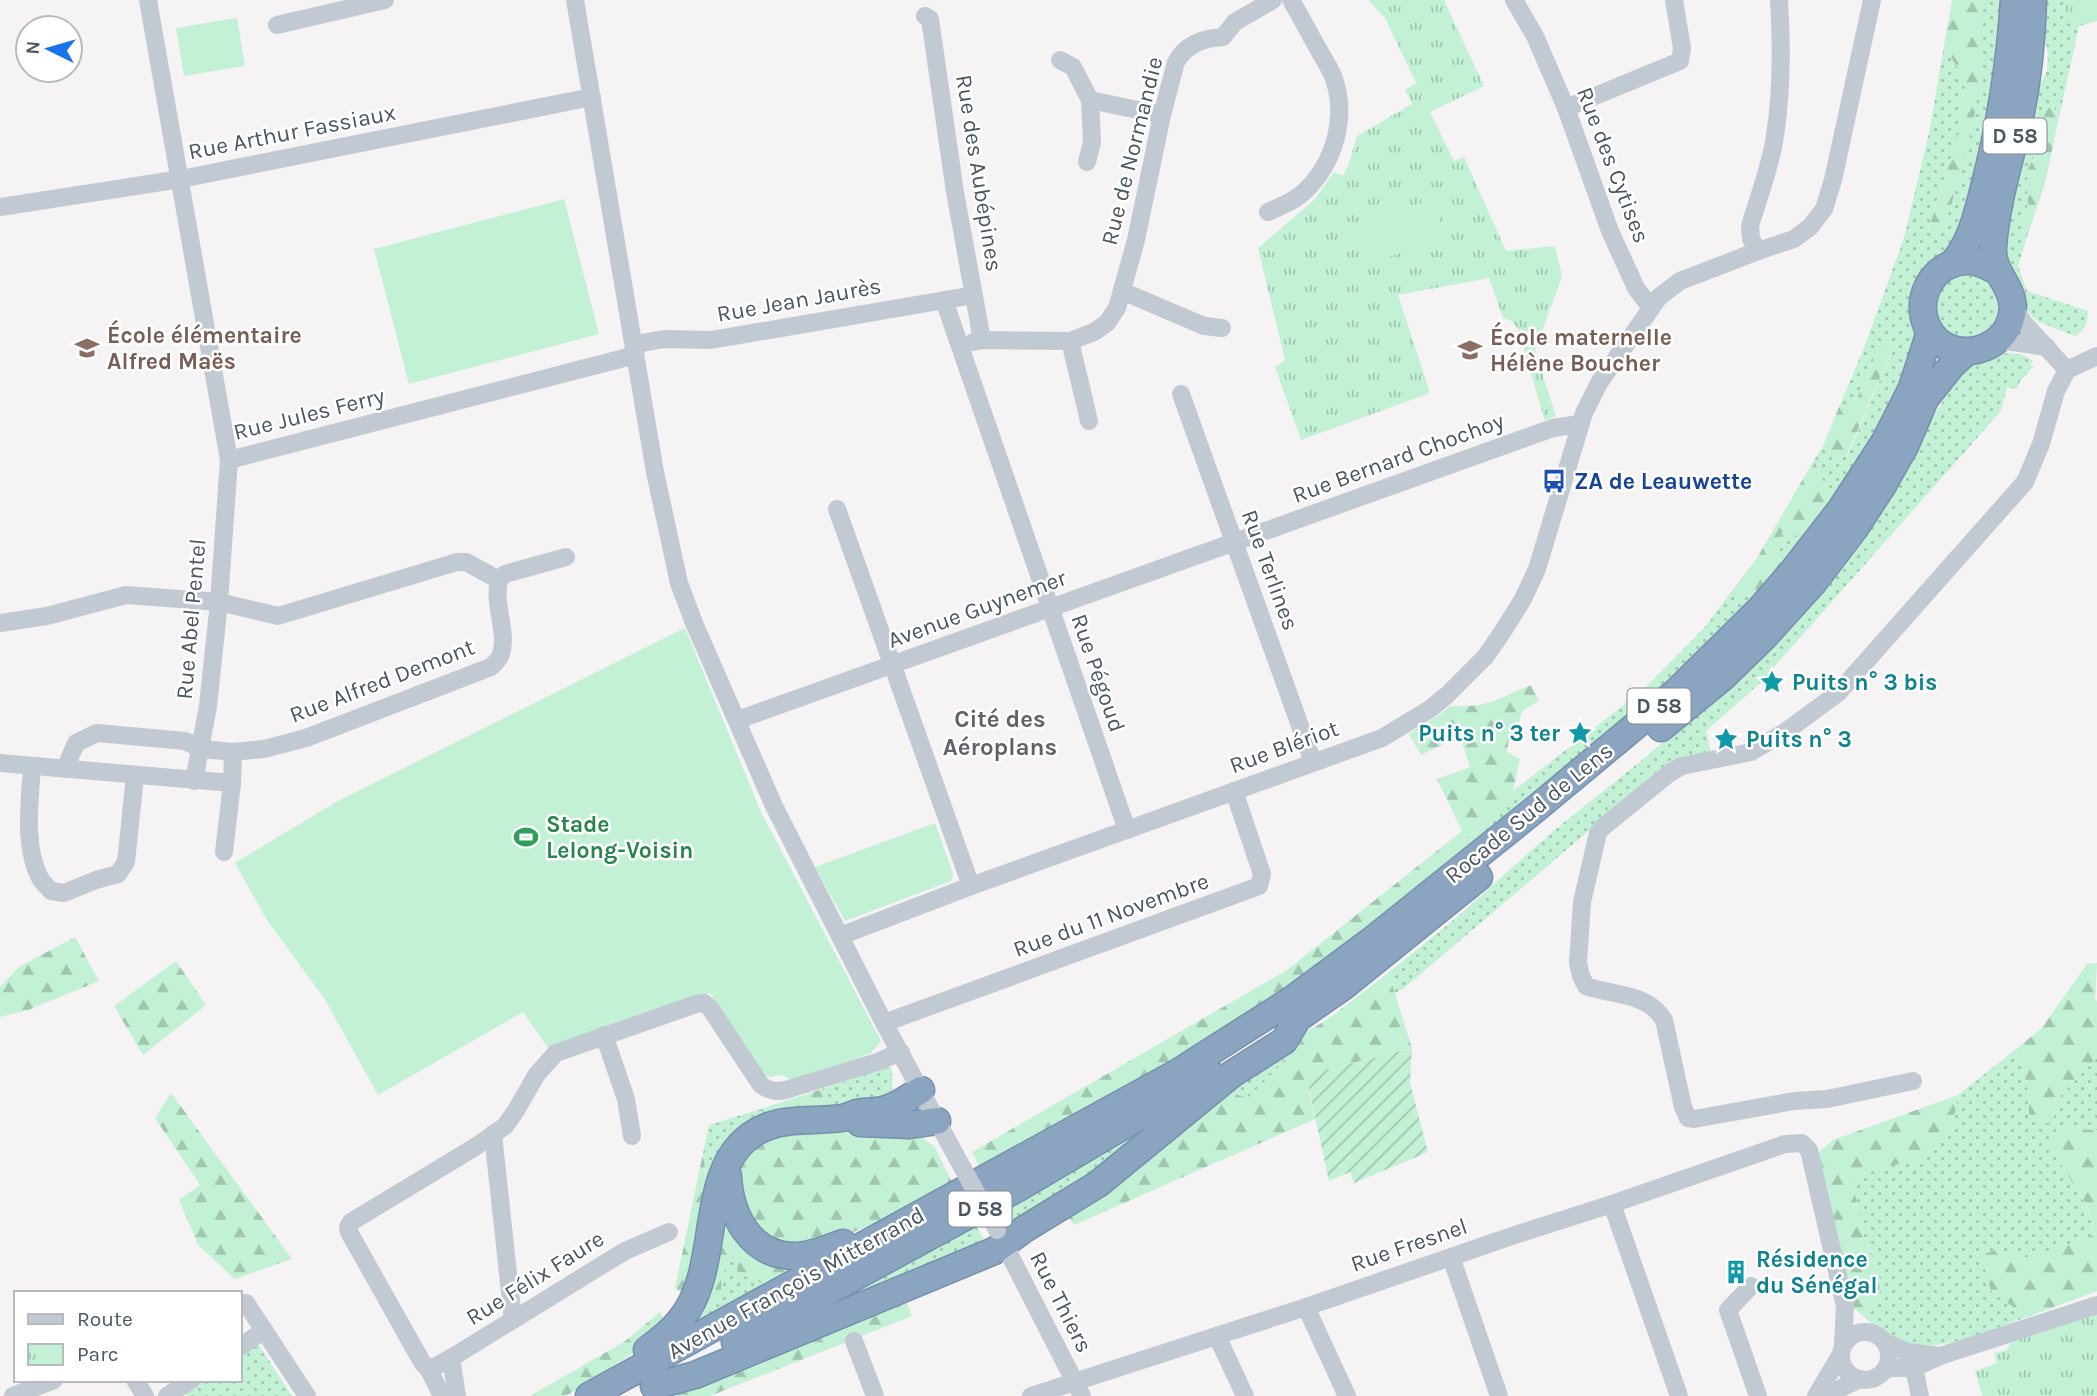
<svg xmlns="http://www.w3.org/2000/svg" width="2097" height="1396" font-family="Karla,sans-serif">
	<defs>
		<pattern id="grass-dots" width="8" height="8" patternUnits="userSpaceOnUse" patternTransform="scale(1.75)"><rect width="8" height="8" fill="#c3f1d5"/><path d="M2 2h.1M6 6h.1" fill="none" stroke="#a0c6b0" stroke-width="1.8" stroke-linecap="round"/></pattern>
		<pattern id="forest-firs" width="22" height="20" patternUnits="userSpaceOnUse" patternTransform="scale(1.75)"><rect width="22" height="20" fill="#c3f1d5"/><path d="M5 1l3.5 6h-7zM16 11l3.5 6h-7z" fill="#a0c6b0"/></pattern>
		<pattern id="park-tufts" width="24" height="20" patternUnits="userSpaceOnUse" patternTransform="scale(1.75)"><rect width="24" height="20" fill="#c3f1d5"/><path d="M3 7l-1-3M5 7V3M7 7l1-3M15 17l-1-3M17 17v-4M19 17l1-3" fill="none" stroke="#a0c6b0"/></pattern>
		<pattern id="garden-furrows" width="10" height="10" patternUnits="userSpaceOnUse" patternTransform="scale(1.75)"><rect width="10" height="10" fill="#c3f1d5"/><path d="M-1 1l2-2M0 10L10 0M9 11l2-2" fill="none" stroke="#a0c6b0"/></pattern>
	</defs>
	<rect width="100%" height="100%" fill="#f5f3f3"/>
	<!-- grass -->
	<g fill="url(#grass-dots)">
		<path d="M1983 0H2004L1997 74 1974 188 1969 192C1964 210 1961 232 1949 247 1936 263 1921 264 1913 286 1904 310 1918 325 1913 344 1899 401 1865 453 1831 500L1814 460 1823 446 1847 457 1895 344 1884 337 1855 403 1839 407 1864 348 1904 238 1929 133 1944 46 1966 81 1954 147 1928 230 1944 228 1983 21Z"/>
		<path d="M2045 0H2066V23L2097 0V21L2079 26 2058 122 2053 102 2034 129 2033 160 2027 171 2028 205 2021 228 2027 237 2018 266 2027 291 2088 311C2087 324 2086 329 2075 336L2039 322 2031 315 2023 305 2007 259V243L2016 180 2034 97 2047 71 2048 53 2042 32Z"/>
		<circle cx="1967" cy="306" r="31"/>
		<path d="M2006 353C2016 353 2024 354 2033 361L2030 365 2033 367 2020 381 2017 389 2007 387 2001 411 1758 685 1706 731 1711 752 1665 766 1403 989 1395 993 1392 984 1383 977 1456 918 1551 833 1647 756 1708 703 1906 458 1960 375 1969 366Z"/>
		<polygon points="1786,528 1802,540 1785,564 1771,550"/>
		<polygon points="1757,595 1652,698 1458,856 1464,839 1497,816 1513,791 1644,689 1705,627 1728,596"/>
		<polygon points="1308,1031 1276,1070 1248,1098 1227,1092 1172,1144 1145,1154 1242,1076"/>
		<path d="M2016 1049 2029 1093 2053 1124 2056 1100 2097 1058V1130L2061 1128 2047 1141 2088 1208 2095 1236 2025 1258 1996 1250 1991 1291 2027 1317C1996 1328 1930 1357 1899 1342 1886 1336 1874 1325 1863 1316L1880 1299 1879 1269 1864 1237 1852 1179 1878 1169 1924 1158 1951 1133 1958 1095Z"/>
		<path d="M891 1066C893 1080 894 1089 887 1101L826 1108 822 1089Z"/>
		<polygon points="761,1109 764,1116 706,1193 706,1169 703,1153 709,1125"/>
		<polygon points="1166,1114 1133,1145 1013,1225 1003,1206"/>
		<polygon points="974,1222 984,1240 984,1245 863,1299 816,1307"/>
		<polygon points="733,1261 740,1273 770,1287 684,1333 698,1302 722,1296 721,1280 727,1264"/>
		<polygon points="258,1344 292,1396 187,1396 184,1392 202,1380 240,1380 240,1356"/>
	</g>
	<!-- forest -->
	<g fill="url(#forest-firs)">
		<path d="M1952 0H1983C1983 25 1984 51 1981 76 1974 128 1960 178 1944 228L1928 231 1954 147 1966 81 1944 46Z"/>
		<polygon points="2053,101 2058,122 2045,183 2027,237 2021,228 2028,205 2027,171 2033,159 2034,129"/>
		<polygon points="1884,337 1895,343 1846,457 1823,446 1839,407 1855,403"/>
		<polygon points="1814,460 1831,500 1802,540 1785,529 1771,550 1785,564 1757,595 1728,596 1757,558"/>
		<path d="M1531 685 1539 701 1522 711 1517 732 1509 737 1507 752 1520 759 1513 791 1497 816 1464 839 1458 856C1403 901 1348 947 1290 988 1192 1056 1085 1111 981 1169L972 1152 1287 970 1462 831 1437 779 1470 767 1460 736 1421 755 1409 734 1439 715 1450 706C1486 709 1499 698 1531 685Z"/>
		<polygon points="75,937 99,981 28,1010 0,1017 0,987 19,967"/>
		<polygon points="176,961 206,1005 143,1055 114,1006"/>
		<polygon points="2097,963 2095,999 2097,1001 2097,1058 2056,1100 2053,1124 2032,1121 2029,1113 2029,1093 2016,1049 2041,1029 2087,964"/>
		<polygon points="1383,977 1392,984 1412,1048 1306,1075 1315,1119 1074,1225 1066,1212 1145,1154 1172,1144 1227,1092 1248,1098 1276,1070 1308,1031 1328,1019"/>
		<polygon points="822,1089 826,1108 764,1116 761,1109"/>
		<polygon points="171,1093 292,1259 235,1279 198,1245 179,1200 200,1185 155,1118"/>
		<polygon points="1958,1095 1951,1134 1924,1158 1878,1169 1852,1179 1864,1237 1879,1269 1880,1299 1863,1316 1850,1305 1817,1154 1833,1140"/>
		<polygon points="2061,1128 2097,1130 2097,1291 2027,1317 1991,1291 1981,1255 1996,1250 2025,1258 2095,1235 2088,1207 2046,1141"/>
		<path d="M826 1129 922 1138 934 1146 953 1184C915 1203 821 1257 780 1245 771 1243 760 1233 752 1228L738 1175 748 1147 774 1135Z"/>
		<path d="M703 1153C712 1198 696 1252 688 1297L675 1288Z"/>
		<path d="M733 1220 789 1261C789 1276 782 1280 770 1287L740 1273 733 1261 727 1264 721 1280 722 1296 710 1304 698 1302 716 1230Z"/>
		<polygon points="903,1295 912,1316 710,1396 666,1396"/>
		<polygon points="660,1312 667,1327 658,1337 566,1396 530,1396 624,1342"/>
	</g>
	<!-- park -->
	<g fill="url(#park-tufts)">
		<polygon points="1368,0 1444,0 1484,86 1430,112 1454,161 1464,157 1506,251 1555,246 1562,276 1535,351 1556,416 1545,421 1518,329 1512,321 1503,318 1489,278 1398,295 1430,393 1301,440 1275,367 1285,360 1258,248 1315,199 1334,172 1343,176 1349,163 1357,136 1412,104 1405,90 1416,83 1385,18"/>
		<polygon points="2066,0 2097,0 2097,21 2079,25 2066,23"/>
		<polygon points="2097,1314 2097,1396 1982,1396 1975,1371 1997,1363 1994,1353 2007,1350 2011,1341"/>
	</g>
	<!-- garden -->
	<polygon fill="url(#garden-furrows)" points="1412,1048 1410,1083 1428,1152 1354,1183 1350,1172 1329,1181 1306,1075"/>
	<!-- pitch -->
	<g fill="#c3f1d5">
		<polygon points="237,18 245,66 184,76 176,28"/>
		<polygon points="564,199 599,334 409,384 374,249"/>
		<polygon points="1433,199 1446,238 1367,264 1354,225"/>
		<polygon points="685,628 761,812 881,1041 871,1053 795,1082 782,1075 771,1077 761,1074 710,993 549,1049 523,1012 378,1095 324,998 267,920 235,863 338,801"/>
		<polygon points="935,823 953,874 951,881 845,921 815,867"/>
	</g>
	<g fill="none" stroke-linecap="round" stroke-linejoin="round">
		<!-- highway casing -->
		<g stroke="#7690ad" stroke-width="29">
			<g id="highway">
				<path d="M1953 263C1971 242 1977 215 1984 188 2000 126 2010 64 2014 0"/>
				<path d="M1997 271C1987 266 1978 260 1967 261 1932 262 1912 301 1929 330 1948 363 1998 355 2010 322 2022 289 1991 278 1993 247 1996 204 2010 160 2020 117 2028 79 2032 38 2033 0"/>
				<polyline points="1661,728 1723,677 1765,636 1813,583 1855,528 1883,485 1905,446 1925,399 1952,365 1966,352"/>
				<polyline points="860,1123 910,1125 937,1121"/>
				<path d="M728 1176C730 1215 750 1256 795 1256 811 1256 828 1248 843 1243"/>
				<polyline points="735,1342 1018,1188 1211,1074"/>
				<path d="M647 1350C663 1338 677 1327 688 1309 718 1261 702 1178 745 1140 775 1114 807 1123 842 1118 847 1117 852 1115 857 1113 866 1111 875 1112 883 1110 897 1107 909 1097 921 1090"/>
				<polyline points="654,1386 695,1375 994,1251 1023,1230 1098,1184 1232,1074 1284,1041 1298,1018 1344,986 1479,877"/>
				<polyline points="589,1396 1177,1073 1293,999 1371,941 1533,811 1676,692 1761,608 1793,571 1841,509 1884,443 1912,388 1930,332"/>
			</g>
		</g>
		<!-- minor -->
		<g stroke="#c1cad2" stroke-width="18">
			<polyline points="148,0 229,460 219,602 208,706 194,781"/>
			<polyline points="575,0 655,472 679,583 694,623 774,806 884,1023 956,1156"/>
			<polyline points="1514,0 1535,36 1566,108 1610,231 1636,288 1651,308"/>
			<polyline points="925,16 930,19 955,192 982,340"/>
			<polyline points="277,25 385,0"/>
			<polyline points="1060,60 1073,67 1090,100 1162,115"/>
			<polyline points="1566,108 1680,61 1682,48 1674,0"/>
			<polyline points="1087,162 1092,142 1090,100"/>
			<polyline points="0,207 181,179 592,97"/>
			<path d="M1268 212C1281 206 1295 201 1305 191 1335 162 1348 116 1333 76 1330 68 1324 60 1320 52 1310 35 1301 17 1291 0"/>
			<path d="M1758 251 1751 239 1750 226C1758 199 1769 170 1774 142 1782 95 1782 47 1779 0"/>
			<polyline points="1122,291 1204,326 1222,328"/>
			<polyline points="944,300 1127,830"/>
			<polyline points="2013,307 2024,323 2067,370"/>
			<polyline points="1999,340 2047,347"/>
			<path d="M1070 341 1094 332 1107 323 1117 308 1136 240 1162 115 1176 62C1186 44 1204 38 1223 37L1235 22 1273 0"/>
			<polyline points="973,342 982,340 1070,341 1089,421"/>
			<polyline points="1181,394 1313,762"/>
			<polyline points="229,460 628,357 642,343 664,339 711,340 974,295"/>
			<polyline points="837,509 971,886"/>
			<polyline points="499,580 505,574 566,557"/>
			<polyline points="0,623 47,616 126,595 219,602 278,616 457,562 466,562 499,580"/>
			<polyline points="738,722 746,717 1553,428 1579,424"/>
			<polyline points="0,763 232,783"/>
			<path d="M32 766C30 802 23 845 40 878 43 883 48 887 51 891L64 893 96 880 118 874 126 862 135 776"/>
			<path d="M65 769 76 743 97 733 185 741 202 749 233 752 264 749 306 738 491 667C495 663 500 659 501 654 508 631 493 605 499 580"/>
			<polyline points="224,852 232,783 233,752"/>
			<polyline points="840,936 971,886 1382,738 1430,709 1447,695 1486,656 1503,631 1523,599 1537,569 1584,413 1599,383 1659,297 1680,281 1758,251 1794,239 1810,227 1824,209 1833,180 1872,0"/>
			<polyline points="884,1023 1259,886 1262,874 1234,791"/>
			<polyline points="604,1035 626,1099 632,1136"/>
			<path d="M1913 1081 1827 1099 1794 1101 1694 1119 1688 1118 1683 1107 1664 1020C1647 992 1613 996 1586 986L1581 976 1578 963 1582 902 1598 833 1603 827 1671 772 1682 766 1751 752 1785 732 1838 693 2025 482 2041 444 2056 391 2067 370 2097 356"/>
			<polyline points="493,1134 513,1320"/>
			<polyline points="1612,1204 1679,1396"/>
			<polyline points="1000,1236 1082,1396"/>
			<polyline points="1451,1257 1499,1396"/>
			<polyline points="1751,1286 1728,1310 1758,1396"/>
			<polyline points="246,1303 307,1396"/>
			<polyline points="1306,1307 1347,1396"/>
			<circle cx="1865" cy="1356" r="24"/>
			<polyline points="1217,1336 1245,1396"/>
			<polyline points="854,1341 875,1396"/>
			<polyline points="1885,1342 1907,1352 1940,1356"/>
			<polyline points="240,1347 264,1330"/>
			<polyline points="451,1358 457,1396"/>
			<polyline points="1909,1358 1914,1368 1920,1396"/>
			<polyline points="429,1370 451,1358 625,1251 669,1232"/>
			<polyline points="1884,1371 1890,1368 1914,1368 1940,1356 2097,1305"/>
			<polyline points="135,1380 145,1396"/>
			<polyline points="13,1396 54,1380"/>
			<polyline points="167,1396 191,1380"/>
			<path d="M442 1396 429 1370 422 1362 349 1232 348 1227 351 1222 475 1147 505 1126 515 1112 537 1074 556 1053 696 1004 704 1003 710 1008 761 1085C771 1092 778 1092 789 1089L877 1062 901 1052"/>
			<polyline points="1031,1396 1306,1307 1512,1236 1612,1204 1785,1144 1802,1143 1809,1150 1845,1306 1843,1346"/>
			<polyline points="1816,1396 1841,1354"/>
			<polyline points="1825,1396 1860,1379"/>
		</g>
		<!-- highway -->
		<use href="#highway" stroke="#8ba5c1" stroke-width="26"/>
		<!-- minor-bridge -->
		<polyline stroke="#c1cad2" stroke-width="18" points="956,1156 997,1230"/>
	</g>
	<!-- icons -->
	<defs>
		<g id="school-bare" transform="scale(1.89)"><path d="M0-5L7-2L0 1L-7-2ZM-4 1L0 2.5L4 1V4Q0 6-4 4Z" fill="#8d6e63" stroke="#fff" stroke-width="2.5" paint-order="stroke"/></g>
		<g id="bus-bare" transform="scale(1.89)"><path d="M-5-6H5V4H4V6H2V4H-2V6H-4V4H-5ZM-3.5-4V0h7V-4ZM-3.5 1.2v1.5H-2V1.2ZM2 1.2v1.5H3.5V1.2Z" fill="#1a4fb4" stroke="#fff" stroke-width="2.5" paint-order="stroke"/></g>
		<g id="sight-bare" transform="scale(1.89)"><path d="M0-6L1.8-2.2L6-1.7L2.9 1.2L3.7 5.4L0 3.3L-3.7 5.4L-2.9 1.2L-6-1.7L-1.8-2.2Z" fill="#0f9aa8" stroke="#fff" stroke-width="2.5" paint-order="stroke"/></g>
		<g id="stadium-bare" transform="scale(1.89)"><path d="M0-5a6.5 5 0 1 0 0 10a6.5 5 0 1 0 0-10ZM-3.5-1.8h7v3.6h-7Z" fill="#2e9e5b" stroke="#fff" stroke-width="2.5" paint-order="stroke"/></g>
		<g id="building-bare" transform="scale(1.89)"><path d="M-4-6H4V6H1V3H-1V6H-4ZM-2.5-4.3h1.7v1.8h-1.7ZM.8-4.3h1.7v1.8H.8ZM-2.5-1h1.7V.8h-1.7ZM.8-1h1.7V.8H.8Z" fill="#0f9aa8" stroke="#fff" stroke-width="2.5" paint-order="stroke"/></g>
	</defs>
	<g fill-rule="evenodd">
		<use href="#school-bare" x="87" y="348"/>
		<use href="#school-bare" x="1470" y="350"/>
		<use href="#bus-bare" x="1554" y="481"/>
		<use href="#sight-bare" x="1772" y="682"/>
		<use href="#sight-bare" x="1580" y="733"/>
		<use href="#sight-bare" x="1726" y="739"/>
		<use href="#stadium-bare" x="526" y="837"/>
		<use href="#building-bare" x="1736" y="1272"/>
	</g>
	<g text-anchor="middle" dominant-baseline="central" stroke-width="5" stroke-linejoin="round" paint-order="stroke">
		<!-- shield labels -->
		<g fill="#fff" stroke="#808990" stroke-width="2">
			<rect x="1983.5" y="118.5" width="63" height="35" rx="5"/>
			<rect x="1627.5" y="688.5" width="63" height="35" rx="5"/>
			<rect x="948.5" y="1191.5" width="63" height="35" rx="5"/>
		</g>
		<g font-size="21" font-weight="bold" fill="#4a5661">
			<text x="2015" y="136">D 58</text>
			<text x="1659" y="706">D 58</text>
			<text x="980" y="1209">D 58</text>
		</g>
		<!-- street labels -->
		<g font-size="23" fill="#4a5661" stroke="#fff">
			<text transform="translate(292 132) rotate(-11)">Rue Arthur Fassiaux</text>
			<text transform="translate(1132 151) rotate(-76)">Rue de Normandie</text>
			<text transform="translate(1613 165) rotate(69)">Rue des Cytises</text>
			<text transform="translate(979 173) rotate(81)">Rue des Aubépines</text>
			<text transform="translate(799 300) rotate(-10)">Rue Jean Jaurès</text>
			<text transform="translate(309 414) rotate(-14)">Rue Jules Ferry</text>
			<text transform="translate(1398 458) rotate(-20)">Rue Bernard Chochoy</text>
			<text transform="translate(1270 570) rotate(70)">Rue Terlines</text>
			<text transform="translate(977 609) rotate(-20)">Avenue Guynemer</text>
			<text transform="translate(191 619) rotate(-85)">Rue Abel Pentel</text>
			<text transform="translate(1098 673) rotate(71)">Rue Pégoud</text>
			<text transform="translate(382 681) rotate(-21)">Rue Alfred Demont</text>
			<text transform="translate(1284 747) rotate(-20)">Rue Blériot</text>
			<text transform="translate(1529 813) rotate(-39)">Rocade Sud de Lens</text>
			<text transform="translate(1111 915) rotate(-20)">Rue du 11 Novembre</text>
			<text transform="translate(1409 1245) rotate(-19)">Rue Fresnel</text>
			<text transform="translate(535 1278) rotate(-32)">Rue Félix Faure</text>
			<text transform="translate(796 1283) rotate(-29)">Avenue François Mitterrand</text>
			<text transform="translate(1061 1302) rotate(63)">Rue Thiers</text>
		</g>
		<!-- education labels -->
		<g font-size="23" font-weight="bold" fill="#785e54" stroke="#fff" text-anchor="start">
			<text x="107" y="335">École élémentaire<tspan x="107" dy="26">Alfred Maës</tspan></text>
			<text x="1490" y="337">École maternelle<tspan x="1490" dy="26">Hélène Boucher</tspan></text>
		</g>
		<!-- transit labels -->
		<g font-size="23" font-weight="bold" fill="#164399" stroke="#fff" text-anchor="start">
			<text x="1574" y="481">ZA de Leauwette</text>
		</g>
		<!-- culture labels -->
		<g font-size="23" font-weight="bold" fill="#0d838f" stroke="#fff" text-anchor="start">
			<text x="1792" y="682">Puits n° 3 bis</text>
			<text x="1560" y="733" text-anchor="end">Puits n° 3 ter</text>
			<text x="1746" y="739">Puits n° 3</text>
			<text x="1756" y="1259">Résidence<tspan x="1756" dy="26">du Sénégal</tspan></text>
		</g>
		<!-- leisure labels -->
		<g font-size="23" font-weight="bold" fill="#27864d" stroke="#fff" text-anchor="start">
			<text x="546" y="824">Stade<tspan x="546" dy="26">Lelong-Voisin</tspan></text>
		</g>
		<!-- neighbourhood labels -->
		<g font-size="24" font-weight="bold" fill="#5f6368" stroke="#fff">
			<text x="1000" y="719">Cité des<tspan x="1000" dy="28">Aéroplans</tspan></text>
		</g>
	</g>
	<!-- legend -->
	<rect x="14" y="1291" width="228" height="91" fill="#ffffff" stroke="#b7bbc0" stroke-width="2"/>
	<rect x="28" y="1314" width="35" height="10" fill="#c1cad2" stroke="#b7bbc0" stroke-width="2"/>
	<text x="77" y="1326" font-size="21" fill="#4a5661">Route</text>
	<rect x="28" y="1344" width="35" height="21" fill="url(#park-tufts)" stroke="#b7bbc0" stroke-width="2"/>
	<text x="77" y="1361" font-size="21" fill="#4a5661">Parc</text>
	<!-- north arrow -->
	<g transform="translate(49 49) rotate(275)"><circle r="33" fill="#ffffff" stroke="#b7bbc0" stroke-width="2"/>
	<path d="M0-5L12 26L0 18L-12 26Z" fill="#1a73e8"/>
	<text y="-10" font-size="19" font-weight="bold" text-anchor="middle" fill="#4a5661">N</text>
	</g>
</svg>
